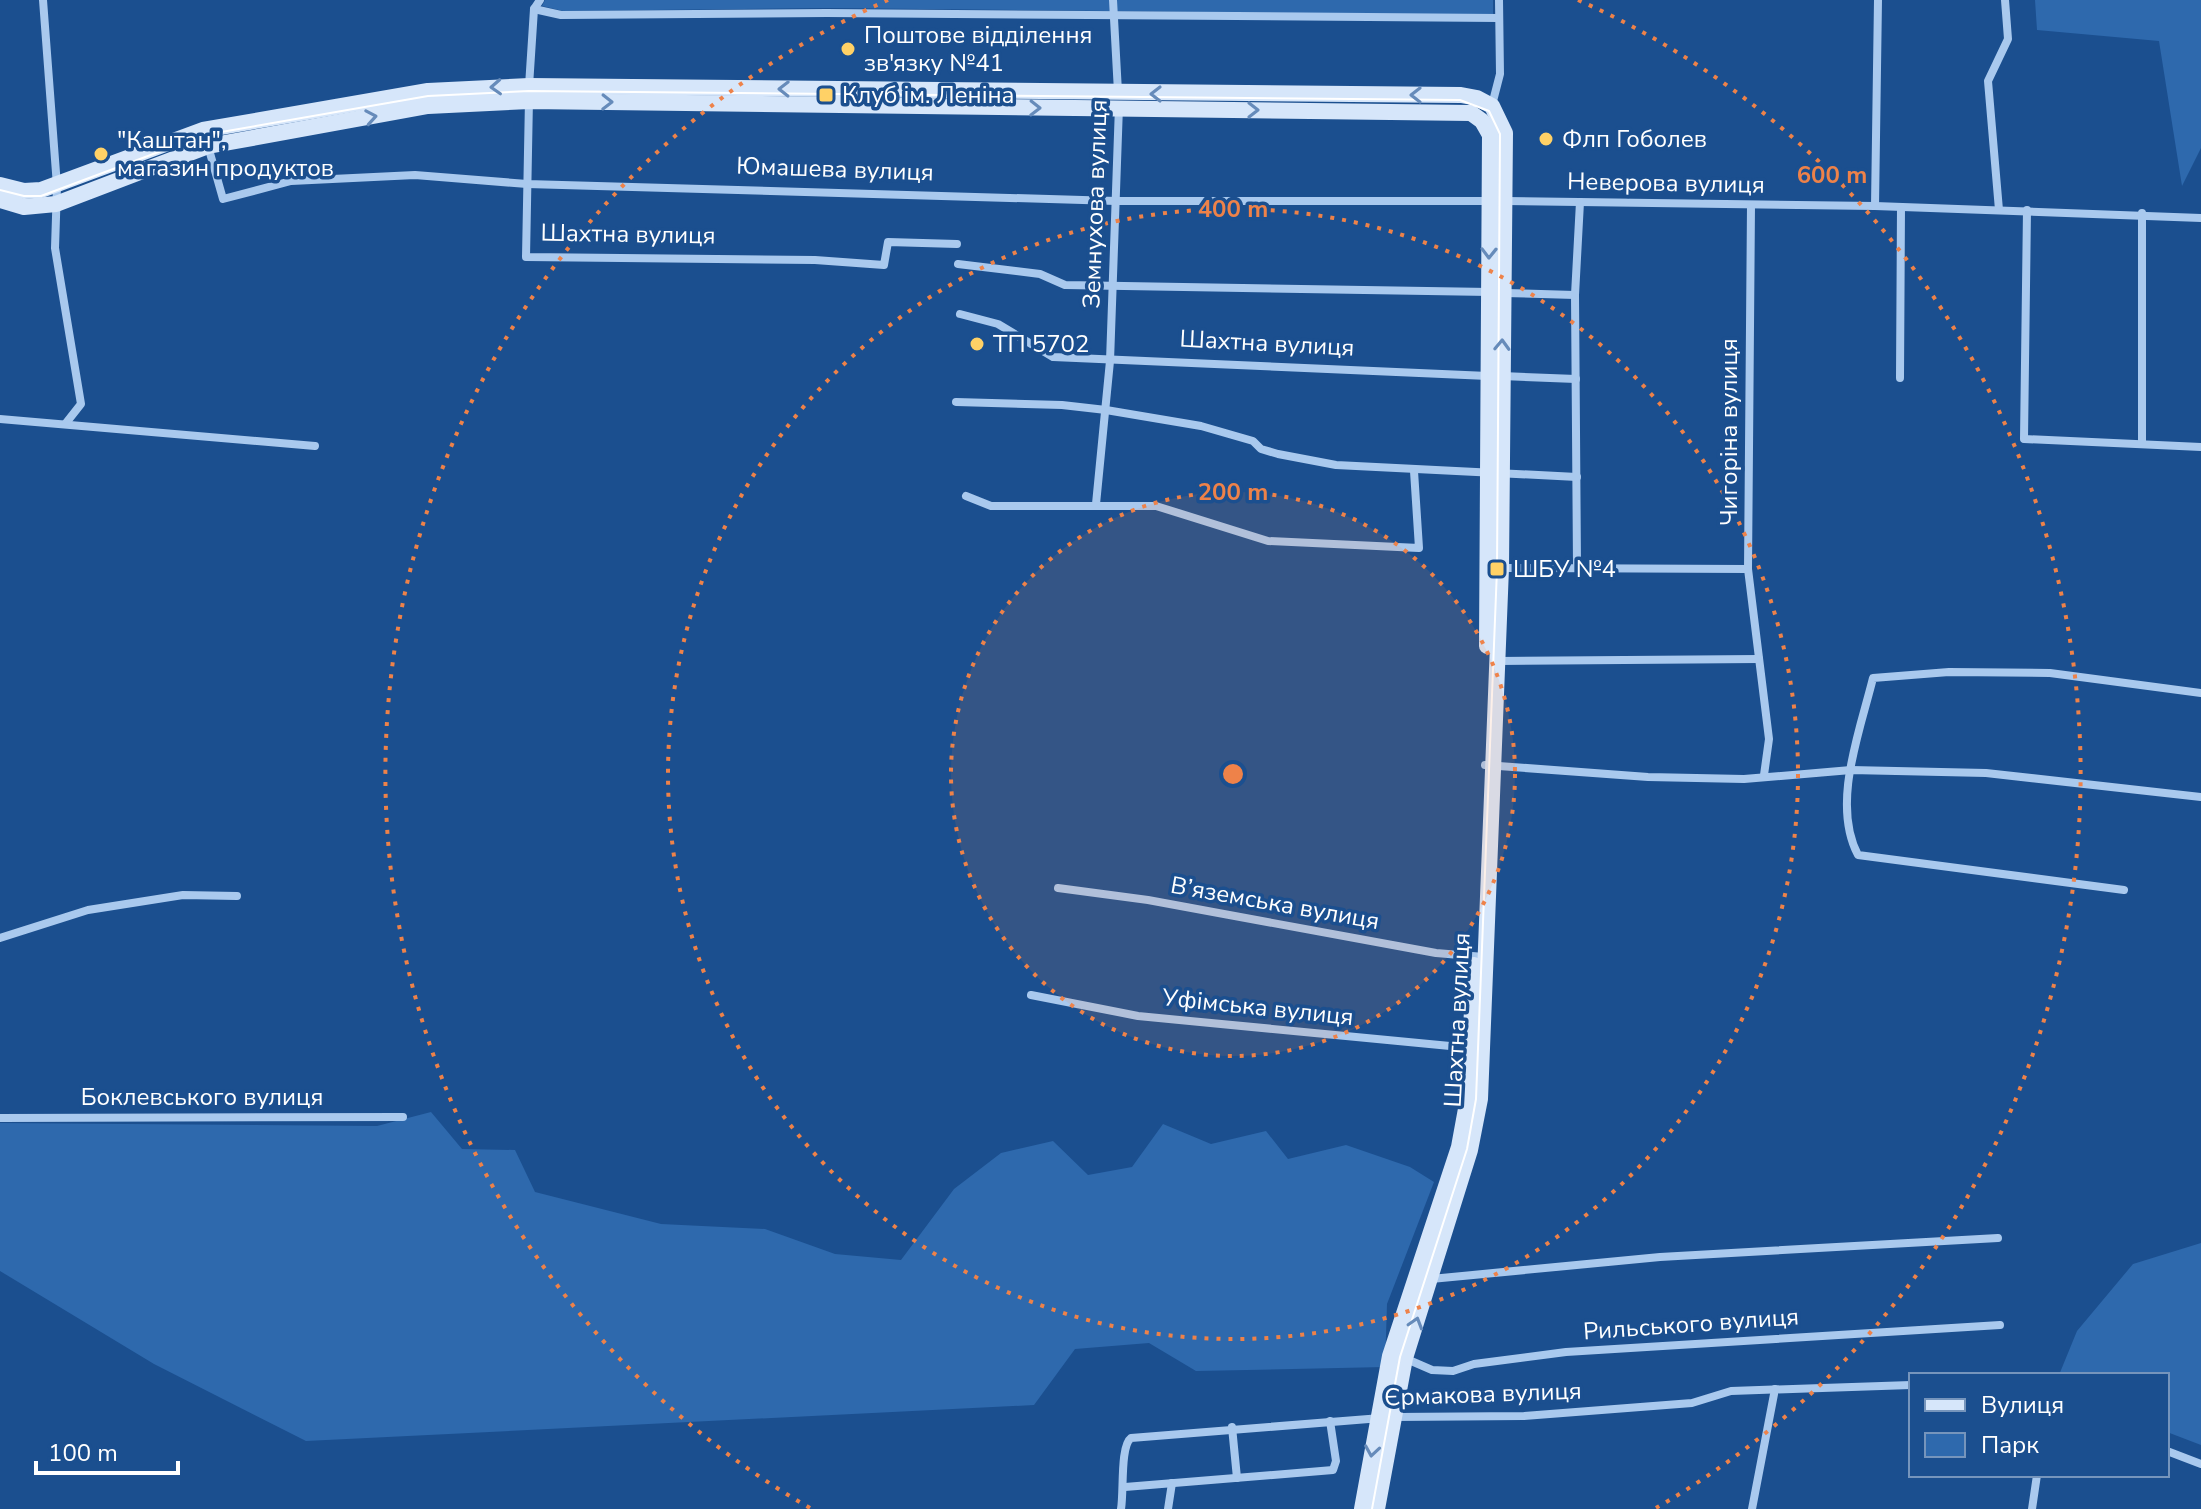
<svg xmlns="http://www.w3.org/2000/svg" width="2201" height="1509" font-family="'Nunito Sans',sans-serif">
	<rect width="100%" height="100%" fill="#1b4f8f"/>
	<!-- green -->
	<g fill="#2e69ad">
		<polygon points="545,0 1493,0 1493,15 827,8 563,11 542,6"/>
		<polygon points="2035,0 2201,0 2201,148 2182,186 2159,41 2037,30"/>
		<polygon points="431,1112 462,1149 515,1150 535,1192 661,1224 765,1229 835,1254 901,1260 954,1189 1001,1153 1053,1141 1088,1175 1132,1167 1163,1124 1211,1144 1266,1131 1288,1159 1346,1145 1410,1167 1434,1182 1387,1304 1385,1367 1196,1371 1149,1343 1075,1349 1034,1405 306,1441 154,1364 0,1271 0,1123 377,1126"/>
		<polygon points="2201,1243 2201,1445 2167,1432 2167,1375 2059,1375 2077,1331 2133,1264"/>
	</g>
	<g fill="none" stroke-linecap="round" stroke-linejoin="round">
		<!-- minor -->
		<g stroke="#a9c9ee" stroke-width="8">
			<polyline points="43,0 57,186 55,248 81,404 66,423"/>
			<polyline points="1113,0 1118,92"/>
			<polyline points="534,9 561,15 827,13 1499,18"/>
			<polyline points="529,86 534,9 540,0"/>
			<polyline points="529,99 526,257 815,260 884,265 888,242 957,244"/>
			<polyline points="1492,105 1500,74 1499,0"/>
			<polyline points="208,146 223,199 291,181 415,175 527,184 1116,201 1492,201"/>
			<polyline points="1505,201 1875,206 2201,218"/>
			<polyline points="1751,205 1748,569 1769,739 1764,775"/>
			<polyline points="1875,206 1878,0"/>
			<polyline points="1999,210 1988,81 2008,39 2005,0"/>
			<polyline points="2027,210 2024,439 2201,447"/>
			<polyline points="958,264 1040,274 1065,285 1490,292"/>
			<polyline points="1504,293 1575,295"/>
			<polyline points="960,314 998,324 1053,357 1488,376"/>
			<polyline points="1502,376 1576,379"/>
			<polyline points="1900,378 1901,207"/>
			<polyline points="956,402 1062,405 1106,410 1201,426 1253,441 1261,449 1278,454 1336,465 1577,477"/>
			<polyline points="0,419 315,446"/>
			<polyline points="2142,444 2142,213"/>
			<polyline points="966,496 991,506 1156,506 1268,541 1419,548 1414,471"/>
			<polyline points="1096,504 1110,361 1119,106"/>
			<polyline points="1577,566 1575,295 1580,202"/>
			<polyline points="1501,568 1748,569"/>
			<polyline points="1498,661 1759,659"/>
			<polyline points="1485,765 1648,777 1744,779 1851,770 1986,773 2201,797"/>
			<polyline points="1058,888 1148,900 1436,953 1484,957"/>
			<path d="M2124 890 1858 855C1831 804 1860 731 1873 678L1949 672 2050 673 2201 693"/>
			<polyline points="0,938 88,910 183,895 237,896"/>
			<polyline points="1031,995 1138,1016 1471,1048"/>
			<polyline points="0,1118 403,1117"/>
			<polyline points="1431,1279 1660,1257 1998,1238"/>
			<polyline points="1402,1357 1432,1370 1453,1371 1474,1364 1566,1352 2000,1325"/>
			<polyline points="1394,1417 1524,1416 1692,1403 1731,1391 1911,1385"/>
			<polyline points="1232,1427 1237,1478"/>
			<polyline points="2167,1451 2201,1464"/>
			<polyline points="1125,1487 1333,1470 1336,1461 1330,1421"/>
			<path d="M1121 1509C1124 1492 1120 1446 1131 1438L1381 1418"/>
			<polyline points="1168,1509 1172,1483"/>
			<polyline points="1752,1509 1775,1389"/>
			<polyline points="2032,1509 2037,1475"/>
		</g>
		<!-- secondary -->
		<g stroke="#d6e6fa" stroke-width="16">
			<polyline points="0,185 24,191 41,190 203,130 428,91 529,86 1461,95 1477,98 1492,106 1505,133 1501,568 1480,1099 1470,1150 1405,1358 1377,1509"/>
			<polyline points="0,200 24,207 56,204 208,146 428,106 529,101 1471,113 1482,121 1490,135 1487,646"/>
			<polyline points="1362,1509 1390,1356 1459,1147 1468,1098 1474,965"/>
		</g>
		<!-- tram -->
		<polyline stroke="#fff" stroke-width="2" points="0,190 24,196 41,196 204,135 428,96 529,91 1460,100 1489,111 1500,134 1497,569 1476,1099 1467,1149 1400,1357 1372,1509"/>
	</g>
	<!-- one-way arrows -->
	<defs><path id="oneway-chevron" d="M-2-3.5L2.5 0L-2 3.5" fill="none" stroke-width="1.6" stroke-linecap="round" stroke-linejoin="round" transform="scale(2)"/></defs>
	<g stroke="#668bba">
		<use href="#oneway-chevron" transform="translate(496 87) rotate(177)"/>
		<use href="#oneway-chevron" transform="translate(784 89) rotate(-179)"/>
		<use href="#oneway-chevron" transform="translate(1156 94) rotate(-180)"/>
		<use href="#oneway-chevron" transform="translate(1416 95) rotate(-180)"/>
		<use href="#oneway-chevron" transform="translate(607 102) rotate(1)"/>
		<use href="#oneway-chevron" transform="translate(1035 108) rotate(1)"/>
		<use href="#oneway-chevron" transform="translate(1253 110)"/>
		<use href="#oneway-chevron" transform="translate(371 117) rotate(-10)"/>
		<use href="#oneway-chevron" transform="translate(1489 253) rotate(91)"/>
		<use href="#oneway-chevron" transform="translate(1502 345) rotate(-88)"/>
		<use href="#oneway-chevron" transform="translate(1416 1323) rotate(-73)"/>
		<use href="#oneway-chevron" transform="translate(1372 1451) rotate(99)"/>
	</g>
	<!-- distance rings -->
	<circle cx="1233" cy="774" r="282" fill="#ee8249" fill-opacity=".12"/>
	<g fill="none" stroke="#ee8249" stroke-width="4" stroke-dasharray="4 8">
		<circle cx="1233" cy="774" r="282"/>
		<circle cx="1233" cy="774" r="565"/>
		<path d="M810 1508A847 847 0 0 1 888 0M1578 0A847 847 0 0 1 1656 1508"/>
	</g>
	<!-- markers -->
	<g fill="#ffd166" stroke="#1b4f8f" stroke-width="3">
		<circle cx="848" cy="49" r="8"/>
		<rect x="818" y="87" width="16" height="16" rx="4"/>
		<circle cx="1546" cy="139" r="8"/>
		<circle cx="101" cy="154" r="8"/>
		<circle cx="977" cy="344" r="8"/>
		<rect x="1489" y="561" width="16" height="16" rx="4"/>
	</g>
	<g text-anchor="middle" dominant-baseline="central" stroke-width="7" stroke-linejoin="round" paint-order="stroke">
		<!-- poi labels -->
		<g font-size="24" fill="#fff" stroke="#1b4f8f" text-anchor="start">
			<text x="864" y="35">Поштове відділення<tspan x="864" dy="28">зв'язку №41</tspan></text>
			<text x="842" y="95">Клуб ім. Леніна</text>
			<text x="1562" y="139">Флп Гоболев</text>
			<text x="117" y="140">"Каштан",<tspan x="117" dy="28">магазин продуктов</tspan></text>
			<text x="993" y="344">ТП 5702</text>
			<text x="1513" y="569">ШБУ №4</text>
		</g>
		<!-- street labels -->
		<g font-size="24" fill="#fff" stroke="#1b4f8f">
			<text transform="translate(835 169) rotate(2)">Юмашева вулиця</text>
			<text transform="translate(1666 183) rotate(1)">Неверова вулиця</text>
			<text transform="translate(1095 204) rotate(-88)">Земнухова вулиця</text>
			<text transform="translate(628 234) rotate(1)">Шахтна вулиця</text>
			<text transform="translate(1267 343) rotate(3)">Шахтна вулиця</text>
			<text transform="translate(1729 432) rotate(-90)">Чигоріна вулиця</text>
			<text transform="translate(1275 903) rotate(10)">В’яземська вулиця</text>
			<text transform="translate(1258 1007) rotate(6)">Уфімська вулиця</text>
			<text transform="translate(1457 1020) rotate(-87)">Шахтна вулиця</text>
			<text x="202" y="1097">Боклевського вулиця</text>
			<text transform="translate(1691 1324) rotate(-4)">Рильського вулиця</text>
			<text transform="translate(1483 1394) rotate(-2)">Єрмакова вулиця</text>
		</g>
	</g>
	<circle cx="1233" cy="774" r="12" fill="#ee8249" stroke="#1b4f8f" stroke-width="4"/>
	<g font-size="24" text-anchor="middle" font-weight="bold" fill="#ee8249" stroke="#1b4f8f" stroke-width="7" stroke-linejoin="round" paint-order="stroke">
		<text x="1832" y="183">600 m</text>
		<text x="1233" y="217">400 m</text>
		<text x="1233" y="500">200 m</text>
	</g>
	<!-- legend -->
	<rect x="1909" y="1373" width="260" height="104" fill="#1b4f8f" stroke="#7695bc" stroke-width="2"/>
	<rect x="1925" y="1399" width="40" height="12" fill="#d6e6fa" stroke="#7695bc" stroke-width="2"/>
	<text x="1981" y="1413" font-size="24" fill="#ffffff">Вулиця</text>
	<rect x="1925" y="1433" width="40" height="24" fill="#2e69ad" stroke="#7695bc" stroke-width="2"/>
	<text x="1981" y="1453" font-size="24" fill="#ffffff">Парк</text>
	<!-- scale -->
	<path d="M36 1461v12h142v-12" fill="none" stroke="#ffffff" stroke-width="4"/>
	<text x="48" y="1461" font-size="24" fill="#ffffff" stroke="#1b4f8f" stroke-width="6" paint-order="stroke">100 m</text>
</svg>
